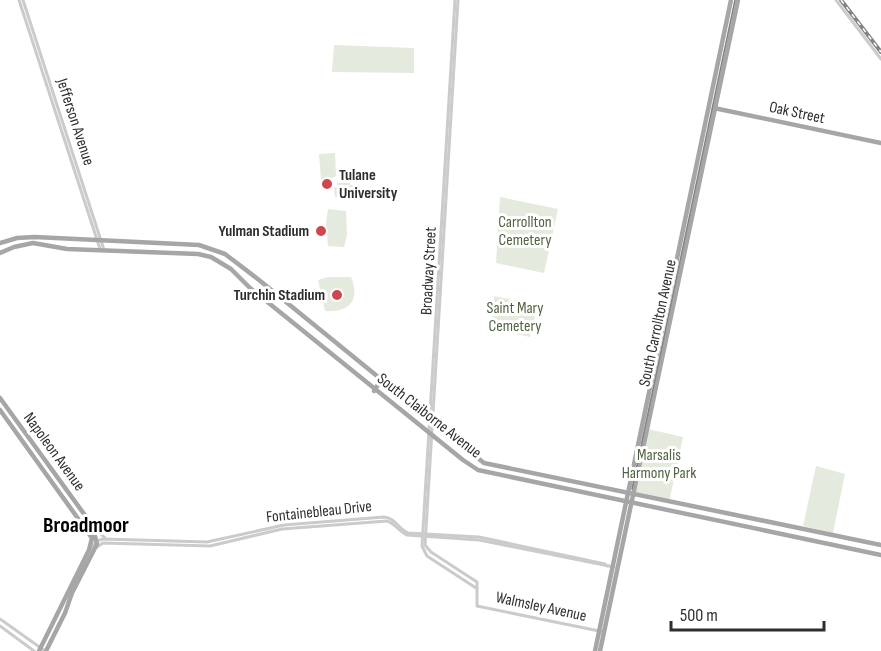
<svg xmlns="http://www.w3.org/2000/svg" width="881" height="651" font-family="'Sofia Sans Condensed',sans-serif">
	<rect width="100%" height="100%" fill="#fff"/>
	<!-- green -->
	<g fill="#e4eade">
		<polygon points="334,45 414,48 414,73 332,72"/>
		<polygon points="335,153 336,176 330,179 321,180 319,154"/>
		<polygon points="350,182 350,185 353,185 354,195 335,197 334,187 337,187 337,183"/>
		<polygon points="500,197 558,209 544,273 496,263"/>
		<polygon points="328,209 346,211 347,235 344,247 328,246 326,222"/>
		<path d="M351 277C361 301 348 313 325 311L318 280 328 277Z"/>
		<polygon points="494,296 537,305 530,337 492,329"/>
		<polygon points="648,429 683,437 669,502 634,494"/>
		<polygon points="816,466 845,474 833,533 803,526"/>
	</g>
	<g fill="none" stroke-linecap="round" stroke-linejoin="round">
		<!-- minor -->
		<g stroke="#cbcbcb" stroke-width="3">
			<polyline points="19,0 100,249"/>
			<polyline points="23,0 104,250"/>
			<polyline points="455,0 422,546 427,556 476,588"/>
			<polyline points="458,0 425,545 431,552 477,582 477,606 604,632"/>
			<polyline points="836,0 881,59"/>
			<polyline points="93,526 105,538"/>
			<path d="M97 547 103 543 210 546 282 529 387 521C395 523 399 532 407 535L479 540 614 567"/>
			<path d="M91 548 97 541 103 539 207 542 284 525 384 517C396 518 398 529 408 533L479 537 605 564 607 566"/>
			<polyline points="0,619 45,651"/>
			<polyline points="0,626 34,651"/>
		</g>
		<!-- major -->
		<g stroke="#a6a6a6" stroke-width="4.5">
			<polyline points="714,108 881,143"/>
			<polyline points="0,243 17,238 35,237 199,245 225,254 259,280 484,463 881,545"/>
			<polyline points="0,253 14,247 33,243 67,249 198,254 211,257 231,269 250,288 463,460 478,470 881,555"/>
			<polyline points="374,391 379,383 387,386"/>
			<polyline points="0,398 92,525 97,544 72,593 65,613 46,651"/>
			<polyline points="0,410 92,538 89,550 39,651"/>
			<polyline points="595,651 731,0"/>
			<polyline points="600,651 738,0"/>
		</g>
		<!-- tram -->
		<polyline stroke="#838383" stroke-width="1.5" points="632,489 735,0"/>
		<!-- rail casing -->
		<g stroke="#838383" stroke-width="4">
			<polyline id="rail" points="841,0 881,52"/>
		</g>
		<!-- rail -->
		<use href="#rail" stroke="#fff" stroke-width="1.5" stroke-dasharray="4.5" stroke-linecap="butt"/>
	</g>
	<!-- markers -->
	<g fill="#cf474c" stroke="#fff" stroke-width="2">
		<circle cx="327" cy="184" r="6"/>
		<circle cx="321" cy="231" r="6"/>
		<circle cx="337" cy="295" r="6"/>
	</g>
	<g text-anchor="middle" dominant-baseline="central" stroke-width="6" stroke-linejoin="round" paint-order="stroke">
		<!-- street labels -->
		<g font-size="16" fill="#2e2e2e" stroke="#fff">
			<text transform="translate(797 113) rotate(12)">Oak Street</text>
			<text transform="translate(75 122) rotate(72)">Jefferson Avenue</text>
			<text transform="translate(429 271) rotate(-87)">Broadway Street</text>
			<text transform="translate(658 323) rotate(-78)">South Carrollton Avenue</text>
			<text transform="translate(429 416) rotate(38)">South Claiborne Avenue</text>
			<text transform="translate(54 452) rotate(54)">Napoleon Avenue</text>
			<text transform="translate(319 512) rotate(-6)">Fontainebleau Drive</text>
			<text transform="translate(541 607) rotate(12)">Walmsley Avenue</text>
		</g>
		<!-- poi labels -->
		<g font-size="16" font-weight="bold" fill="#2e2e2e" stroke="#fff" text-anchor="end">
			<text x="339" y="175" text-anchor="start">Tulane<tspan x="339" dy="18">University</tspan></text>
			<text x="309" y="231">Yulman Stadium</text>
			<text x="325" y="295">Turchin Stadium</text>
		</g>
		<!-- park labels -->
		<g font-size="16" fill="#506441" stroke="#fff">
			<text x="525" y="222">Carrollton<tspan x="525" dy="18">Cemetery</tspan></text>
			<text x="515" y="308">Saint Mary<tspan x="515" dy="18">Cemetery</tspan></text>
			<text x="659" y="455">Marsalis<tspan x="659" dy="18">Harmony Park</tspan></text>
		</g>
		<!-- district labels -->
		<g font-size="22" font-weight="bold" fill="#000" stroke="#fff">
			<text x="86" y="525">Broadmoor</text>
		</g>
	</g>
	<!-- scale -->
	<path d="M671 621v9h153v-9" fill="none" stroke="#2e2e2e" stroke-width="3"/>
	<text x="680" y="621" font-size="18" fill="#2e2e2e" stroke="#ffffff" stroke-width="4.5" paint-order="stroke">500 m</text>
</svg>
